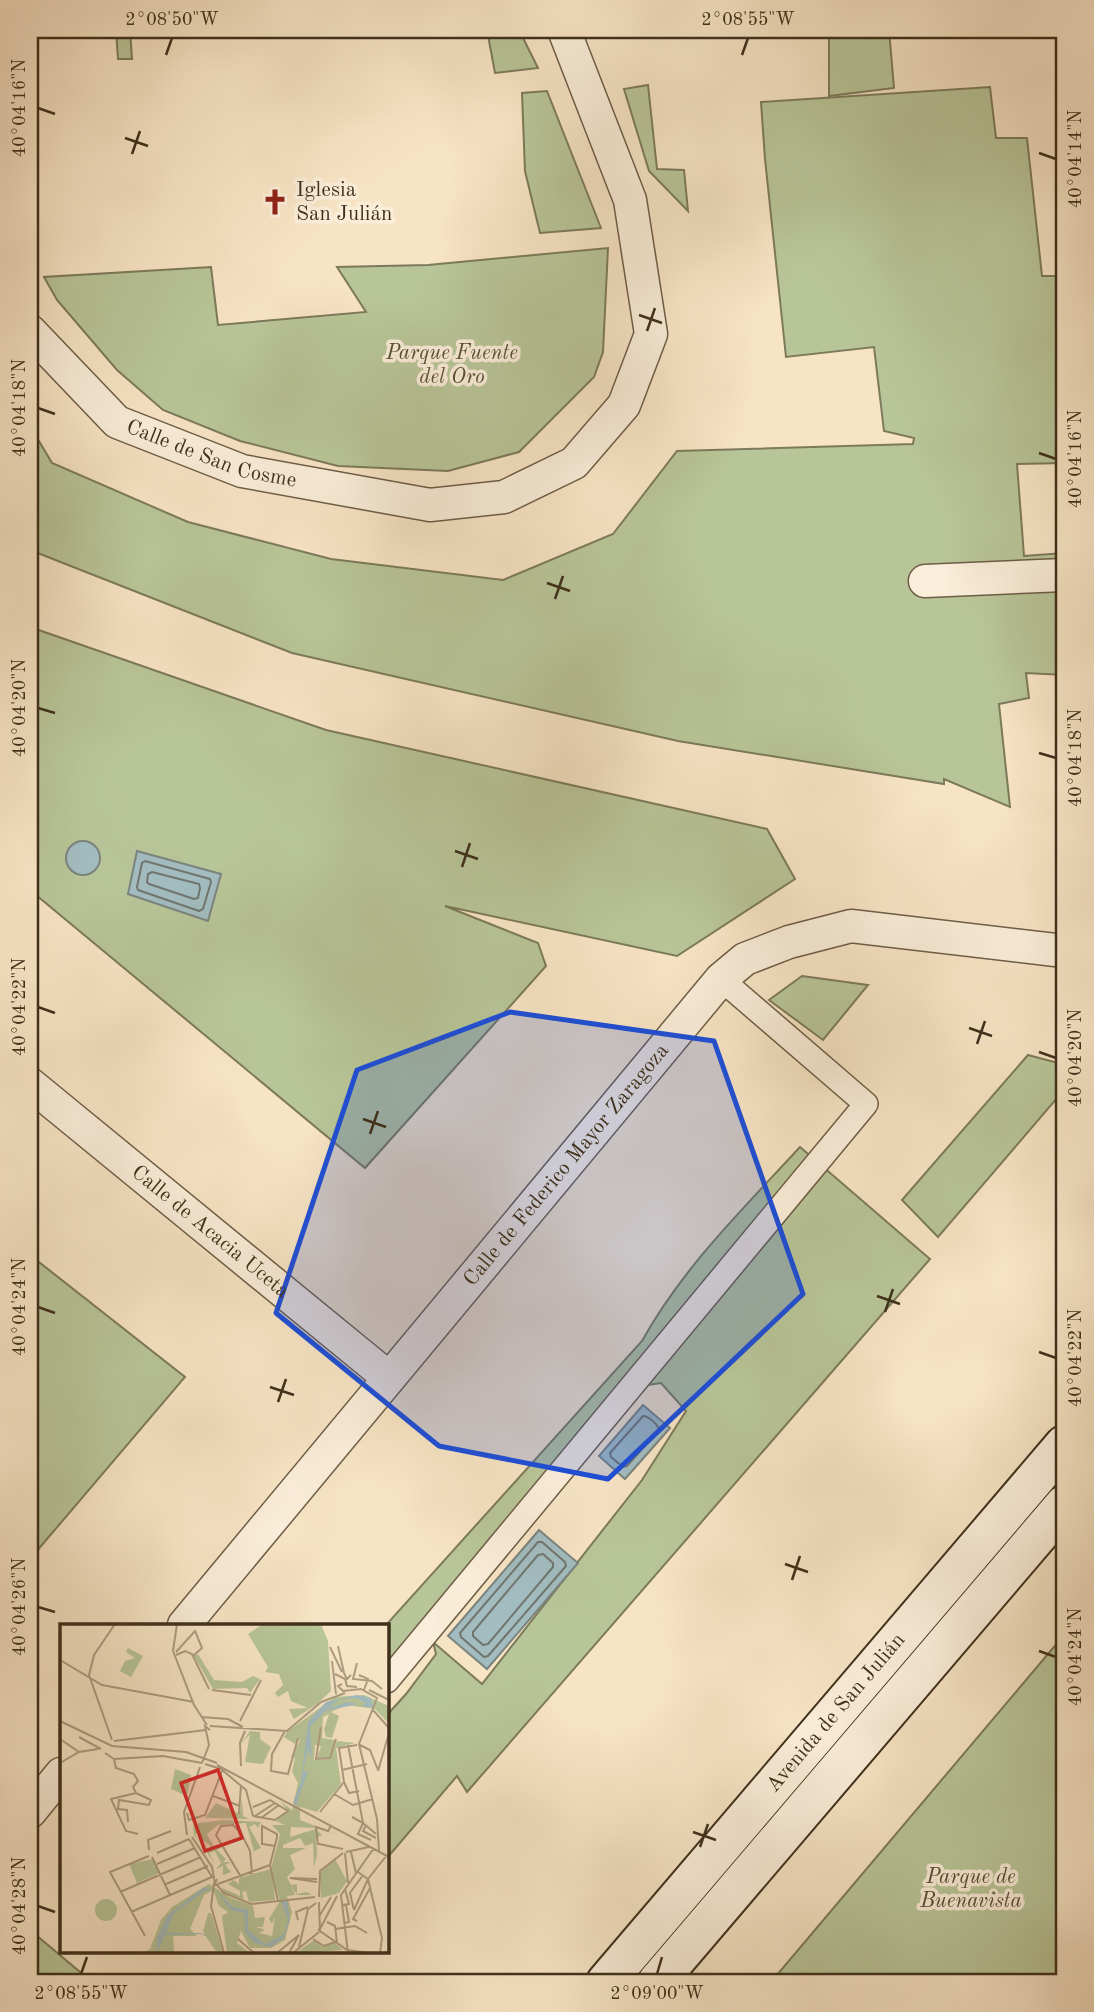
<svg xmlns="http://www.w3.org/2000/svg" width="1094" height="2012" font-family="'Old Standard TT',serif">
	<rect width="100%" height="100%" fill="#f7e4c5"/>
	<filter id="stains"><feTurbulence type="fractalNoise" baseFrequency=".00286" numOctaves="4"/><feColorMatrix values="0 0 0 0 .2 0 0 0 0 .09 0 0 0 0 .02 0 0 0 .5 -.17"/></filter>
	<radialGradient id="worn" r=".72"><stop offset=".6" stop-color="#630" stop-opacity="0"/><stop offset="1" stop-color="#630" stop-opacity=".3"/></radialGradient>
	<!-- green -->
	<g fill="#b8c598" stroke="#7c7a5a" stroke-width="2">
		<polygon points="116,30 130,30 132,59 118,59"/>
		<polygon points="487,30 519,30 538,68 495,73"/>
		<polygon points="829,30 889,30 894,88 829,96"/>
		<polygon points="648,85 657,169 684,170 688,211 649,171 624,89"/>
		<polygon points="990,87 996,138 1027,138 1042,276 1064,276 1064,463 1017,464 1024,556 1064,553 1064,675 1026,673 1029,698 999,704 1010,807 944,779 944,784 678,741 292,653 30,550 30,426 52,463 188,522 331,559 503,580 613,534 677,451 913,444 914,438 884,431 874,347 786,357 765,159 761,102"/>
		<polygon points="547,91 601,228 540,233 525,171 522,93"/>
		<polygon points="608,248 603,352 594,377 519,452 448,471 338,466 240,441 163,410 117,370 57,300 44,277 211,267 218,325 366,312 337,267 428,265"/>
		<polygon points="30,627 326,730 767,829 795,879 677,956 445,906 538,943 546,966 365,1168 30,890"/>
		<polygon points="802,976 868,985 823,1040 769,1000"/>
		<polygon points="1028,1055 1058,1063 1064,1063 1064,1090 938,1237 902,1200"/>
		<path d="M800 1147 930 1259 467 1792 457 1776 387 1858V1715L406 1694 436 1654 433 1642 482 1684 642 1480 686 1411 661 1383 648 1385 406 1651 387 1662 386 1625 642 1341C683 1267 744 1208 800 1147Z"/>
		<polygon points="30,1255 185,1377 30,1559"/>
		<polygon points="1064,1635 1064,1982 771,1982"/>
		<polygon points="30,1930 92,1982 30,1982"/>
	</g>
	<!-- water -->
	<g fill="#a2bcc0" stroke="#7a847e" stroke-width="2">
		<circle cx="83" cy="858" r="17"/>
		<polygon points="137,851 221,874 208,921 128,894"/>
		<polygon points="643,1405 670,1428 625,1479 599,1456"/>
		<polygon points="539,1530 578,1563 487,1669 448,1636"/>
	</g>
	<g fill="none" stroke-linecap="round" stroke-linejoin="round">
		<!-- shore -->
		<g stroke="#70766e" stroke-width="2">
			<polygon points="145,861 210,879 211,882 203,909 199,911 138,890 137,887 142,863"/>
			<polygon points="152,872 199,884 200,888 198,898 194,899 149,884 147,882 148,874"/>
			<path d="M643 1416C648 1416 658 1424 659 1430L627 1466 623 1467 611 1457 610 1453Z"/>
			<polygon points="538,1542 542,1542 565,1562 566,1566 488,1656 484,1657 461,1637 460,1633"/>
			<polygon points="543,1554 553,1563 553,1567 488,1644 483,1645 473,1636 473,1632 538,1555"/>
		</g>
		<!-- pedestrian casing -->
		<g stroke="#6d5d46" stroke-width="26">
			<polyline id="pedestrian" points="387,1681 866,1104 721,979"/>
		</g>
		<!-- minor casing -->
		<g stroke="#6d5d46" stroke-width="35">
			<g id="minor">
				<path id="s1" d="M30 331 117 422 242 471 430 505 504 497 574 463 624 405 651 334 630 200 564 30"/>
				<polyline points="925,581 1064,575"/>
				<path id="s2" d="M30 1084 389 1378"/>
				<path id="s3" d="M184 1625 721 979 745 959 789 942 851 926 1064 951"/>
				<polyline points="30,1812 61,1774"/>
			</g>
		</g>
		<!-- secondary casing -->
		<g stroke="#3f301b" stroke-width="42">
			<g id="secondary">
				<path id="s4" d="M606 1982 1064 1445"/>
				<polyline points="657,1982 1064,1505"/>
			</g>
		</g>
		<!-- pedestrian -->
		<use href="#pedestrian" stroke="#faedd9" stroke-width="23"/>
		<!-- minor -->
		<use href="#minor" stroke="#faedd9" stroke-width="32"/>
		<!-- secondary -->
		<use href="#secondary" stroke="#faedd9" stroke-width="38"/>
	</g>
	<!-- marked area -->
	<path fill="#1d4ed8" fill-opacity="0.2" stroke="#1d4ed8" stroke-width="5" stroke-linejoin="round" d="M510 1012 714 1041 803 1294 608 1479 439 1446 276 1313 357 1070Z"/>
	<!-- ticks -->
	<path fill="none" stroke="#3f301b" stroke-width="2.5" d="M166 55 172 38M742 55 748 38M38 108 55 114M125 138 148 146M1039 153 1056 159M132 154 140 131M639 315 662 323M647 331 655 308M38 408 55 414M1039 453 1056 459M547 583 570 591M555 599 563 576M38 708 55 713M1039 753 1056 758M455 851 478 859M462 867 470 843M38 1007 55 1013M969 1028 992 1036M977 1044 985 1021M1039 1052 1056 1058M363 1119 386 1127M370 1134 378 1111M877 1296 900 1304M38 1307 55 1313M885 1312 893 1289M1039 1352 1056 1358M270 1387 294 1395M278 1402 286 1379M785 1564 808 1572M792 1580 800 1556M38 1607 55 1612M1039 1651 1056 1657M693 1832 716 1840M700 1847 708 1824M38 1906 55 1912M81 1974 87 1957M657 1974 662 1957"/>
	<!-- icons -->
	<defs>
		<g id="church-bare" transform="scale(2.1)"><path d="M-1.2-6h2.4v3.5h3.3v2.4h-3.3V6h-2.4V-.1h-3.3v-2.4h3.3Z" fill="#8f2418" stroke="#faedd9" stroke-width="2.5" paint-order="stroke"/></g>
	</defs>
	<g fill-rule="evenodd">
		<use href="#church-bare" x="275" y="202"/>
	</g>
	<g text-anchor="middle" dominant-baseline="central" stroke-width="7" stroke-linejoin="round" paint-order="stroke">
		<!-- poi labels -->
		<g font-size="21" fill="#3f301b" stroke="#faedd9" text-anchor="start">
			<text x="296" y="190">Iglesia<tspan x="296" dy="24">San Julián</tspan></text>
		</g>
		<!-- park labels -->
		<g font-size="21" font-style="italic" fill="#574e34" stroke="#faedd9">
			<text x="452" y="353">Parque Fuente<tspan x="452" dy="24">del Oro</tspan></text>
			<text x="971" y="1877">Parque de<tspan x="971" dy="24">Buenavista</tspan></text>
		</g>
		<!-- street labels -->
		<g font-size="21" fill="#3f301b" stroke="#faedd9">
			<text stroke="none"><textPath href="#s1" startOffset="226">Calle de San Cosme</textPath></text>
			<text stroke="none"><textPath href="#s3" startOffset="598">Calle de Federico Mayor Zaragoza</textPath></text>
			<text stroke="none"><textPath href="#s2" startOffset="233">Calle de Acacia Uceta</textPath></text>
			<text stroke="none"><textPath href="#s4" startOffset="354">Avenida de San Julián</textPath></text>
		</g>
	</g>
	<!-- overview -->
	<g transform="translate(60 1624)">
		<rect width="329" height="329" fill="#f7e4c5"/>
		<path d="M203 0H261L268 17 271 67 257 80 234 95 229 85 248 84 231 77 228 67 218 73 215 69 223 61 219 50 205 48 208 43 188 10ZM68 24 83 32 71 53 60 47 65 37 75 34 66 28ZM138 30 154 56 182 58 193 52 200 55 190 69 187 64 153 65 134 32ZM304 71 329 82V100L315 85 286 81 271 88 279 92 272 114 266 113 264 105 269 90 263 93 262 114 275 116 270 134H257L261 122 255 121 254 136 270 135 277 117 295 119 276 124 281 160 257 188 240 183V196L281 212 258 204 231 203 230 213 256 205 262 211 256 214 257 230 254 244 253 219 245 222 240 214 223 221V224H246L230 231 235 245 227 253 231 261 237 260V270L247 268 252 271H237L231 262 235 271 227 272 232 288 225 316 211 324H190L181 307 177 319 190 329H167L162 292 168 288 159 282 153 266 144 271 130 305 137 312H113L114 329H83L90 325 101 296 112 283 149 260 171 274 193 282 195 294 205 293 203 303H196L205 306 199 309 212 312 215 293 212 300 209 295 220 277 212 250 215 276 189 278 186 267 182 268 184 276 164 268 162 264 180 272V267L168 260 173 256 179 260V254L211 245 220 210 212 201H225L216 197 228 187 220 177 232 186 238 159 232 148 235 134 231 133 241 114 235 120 224 113 227 108 275 73ZM190 107 200 108V115L211 123 203 140 185 138 190 110 181 120ZM115 145 131 151 127 172 111 165ZM182 175 183 192 189 195 145 194 156 179 180 190ZM164 196 201 198 198 204 195 200 189 203 201 224 194 227 186 199 158 201 147 210 154 223H162L157 226 166 235 163 238H171L165 241 171 248 163 251V242L156 245 161 239 155 227 149 229 155 240 146 227 151 222 139 213 140 208 135 210 140 220 134 211 133 200 137 206 138 199ZM93 235 99 249 77 259 69 240ZM275 235 287 257 279 269 261 274 260 249ZM35 286a11 11 0 1 1 22 0a11 11 0 1 1-22 0ZM148 289H151L163 329H157L143 308ZM254 316 263 323 275 319 283 326 236 329Z" fill="#b8c598"/>
		<path d="M297 71 311 74 313 84 300 82 307 80 297 74 280 75 267 85 287 78 298 80 265 87 250 103 252 134 248 125 243 147 248 148 237 177 240 180 233 179 241 158 248 98 266 78ZM144 263 152 267H145L114 289 106 309H140L159 317 140 310 105 311 97 329V314L108 291ZM155 266 173 283 188 286V306L205 320 224 310 228 296 221 277 227 276 230 295 224 314 211 323 194 319 185 308 184 289 171 286Z" fill="#a2bcc0"/>
		<path fill="none" stroke="#ad9c81" stroke-width="2" d="M278 22 284 49 287 55 291 51M270 23 282 48M113 27 134 81 147 101M113 27 117 0M116 28 135 7 142 24 133 32M116 31 125 27 132 30 149 65M0 36 42 61 134 78M272 37 276 70M297 39 293 55 312 57 322 65M275 50 285 55 287 62 297 63M299 51 308 55 304 66M282 60 278 62 283 67 301 65 317 74 299 120 317 195 319 227M152 66 191 71M309 66 329 76M313 86 329 104M141 93 168 95 183 103M0 97 52 122 126 128 157 139M180 97 201 56M150 102 227 107 261 78 285 69M261 103 256 135 270 134 276 115M225 107 212 130 211 147 228 150 238 114M19 113 41 125M0 115 19 128M52 116 29 51 34 31 55 0M54 117 146 106M288 121 303 199 316 210M300 121 310 126 318 146M45 129 54 135 103 132 142 139M54 135 56 144 74 150 78 157 73 163 76 169 51 175 66 207 78 210M0 139 19 128 38 125M142 139 149 121 145 102 150 106M145 140 161 145 186 166 193 192M157 141 329 233M181 142 180 119 185 107M282 146 307 140M318 147 329 109M284 158 289 169 299 167M274 170 293 181 313 175M153 172 180 182M193 183 210 176 228 187 215 196 193 192M260 188 284 158 279 124 297 121M127 189 129 196 145 191 162 147M179 190 181 161M195 192 215 179M292 193 303 199 298 210 311 216M201 194 219 181M68 198 67 186 58 185 59 176 89 181 91 176 76 169M306 201 303 207 316 214M127 211 124 188 140 143M132 213 152 243 155 260 157 255M259 220 283 225M258 221 256 203 268 207 271 202M215 222 202 220V202L217 210V213L210 241 218 277M89 226 88 216 111 207M286 228 309 223M291 228 296 249M97 229 129 215M285 229 288 259M92 233 110 271M97 240 135 224M181 253 156 211 161 202 173 201 181 209 190 227 192 250M230 254 257 258M230 254 257 255M154 259 151 282 164 329M106 260 148 242M156 260 164 269 191 280 255 273M158 260 210 241M60 268 141 233M259 273 260 247 283 229M282 281 289 280 285 265M294 286 308 255 298 248M294 286 290 269 303 251M71 288 152 253 129 215M260 291 271 273M238 296 236 288 248 283M297 297 293 295 310 264M267 298 275 302 277 319M284 299 289 298 286 281M258 305 260 307 259 278M260 305 277 272M275 305 295 302 307 309M260 307 287 326 309 329M85 312 50 248 89 232M178 315 194 329M253 315 264 322 275 318M239 323 248 285 256 279M217 329 239 311 229 329M233 329 259 308M288 329 281 271 314 224M320 329 322 314 308 255 327 231"/>
		<path fill="#d62828" fill-opacity="0.15" stroke="#d62828" stroke-width="3.5" d="M158 146 182 214 145 227 121 159Z"/>
		<rect width="329" height="329" fill="none" stroke="#3f301b" stroke-width="3.5"/>
	</g>
	<!-- margin -->
	<rect width="1094" height="2012" fill="none" stroke="#f7e4c5" stroke-width="77"/>
	<rect x="38" y="38" width="1018" height="1936" fill="none" stroke="#3f301b" stroke-width="2.5"/>
	<g font-size="18" text-anchor="middle" fill="#3f301b">
		<text x="172" y="25">2°08'50"W</text>
		<text x="748" y="25">2°08'55"W</text>
		<text transform="translate(19 108) rotate(-90)" y="6">40°04'16"N</text>
		<text transform="translate(1075 159) rotate(-90)" y="6">40°04'14"N</text>
		<text transform="translate(19 408) rotate(-90)" y="6">40°04'18"N</text>
		<text transform="translate(1075 459) rotate(-90)" y="6">40°04'16"N</text>
		<text transform="translate(19 708) rotate(-90)" y="6">40°04'20"N</text>
		<text transform="translate(1075 758) rotate(-90)" y="6">40°04'18"N</text>
		<text transform="translate(19 1007) rotate(-90)" y="6">40°04'22"N</text>
		<text transform="translate(1075 1058) rotate(-90)" y="6">40°04'20"N</text>
		<text transform="translate(19 1307) rotate(-90)" y="6">40°04'24"N</text>
		<text transform="translate(1075 1358) rotate(-90)" y="6">40°04'22"N</text>
		<text transform="translate(19 1607) rotate(-90)" y="6">40°04'26"N</text>
		<text transform="translate(1075 1657) rotate(-90)" y="6">40°04'24"N</text>
		<text transform="translate(19 1906) rotate(-90)" y="6">40°04'28"N</text>
		<text x="81" y="1999">2°08'55"W</text>
		<text x="657" y="1999">2°09'00"W</text>
	</g>
	<rect width="100%" height="100%" filter="url(#stains)"/>
	<rect width="100%" height="100%" fill="url(#worn)"/>
</svg>
